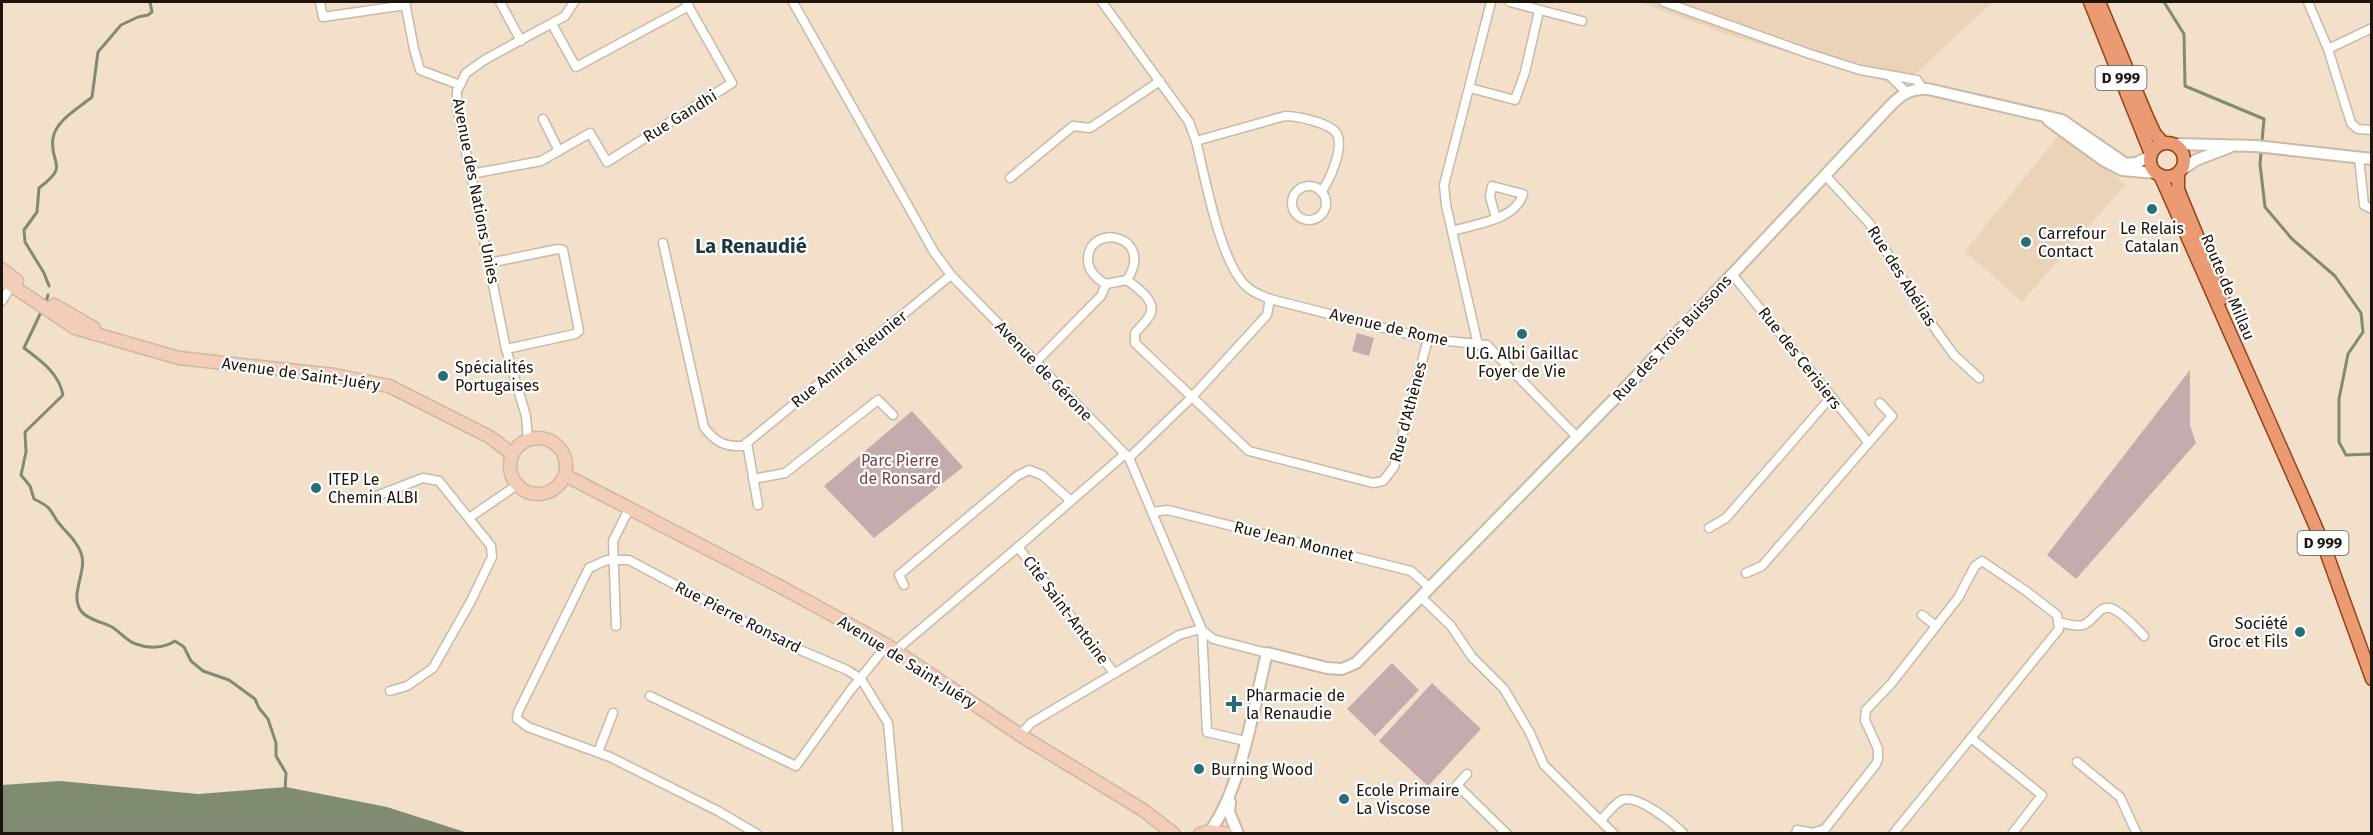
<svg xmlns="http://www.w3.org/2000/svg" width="2373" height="835" font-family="'Fira Sans',sans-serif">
	<rect width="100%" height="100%" fill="#f3e0cb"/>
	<!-- built -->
	<g fill="#ebd3b8">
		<polygon points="1640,2 1993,2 1902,86 1729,35"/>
		<polygon points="2059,135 2126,184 2022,302 1965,251"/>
	</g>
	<!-- green -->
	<g fill="#c4acae">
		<polygon points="1357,333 1374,338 1369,356 1352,351"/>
		<polygon points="2190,370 2190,425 2196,443 2076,579 2047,555"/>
		<polygon points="912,411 963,467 874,538 824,486"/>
		<polygon points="1392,663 1419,690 1375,736 1347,709"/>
		<polygon points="1432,683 1481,729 1428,786 1379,741"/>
	</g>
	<!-- water -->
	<polygon fill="#7f8c71" points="60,781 198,794 286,787 387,807 468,833 2,833 2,785"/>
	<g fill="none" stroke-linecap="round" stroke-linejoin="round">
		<!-- stream -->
		<g stroke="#7f8c71" stroke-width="3">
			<polyline points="2164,2 2184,34 2185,86 2264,119 2260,164 2265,207 2292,239 2335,276 2361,313 2363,332 2348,354 2339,399 2339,442 2346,455 2372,454"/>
			<path d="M49 286 44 273 25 242 24 230 37 212 39 188C71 164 49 165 53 138 56 120 79 108 92 97L98 52 121 25 138 17 148 15 152 12 150 2"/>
			<polyline points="45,305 48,295"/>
			<path d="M42 310 24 348C41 361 59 373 63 395L25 432 26 452 21 475 30 486 34 499C57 510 48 512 62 527 70 536 77 542 81 553 88 571 69 594 81 611 87 619 101 622 110 626 119 630 126 641 136 644 149 649 164 648 175 641L184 647 191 661 203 671 229 680 255 699 259 708 268 719 276 743V756L286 773 285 791"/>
		</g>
		<!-- minor casing -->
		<g stroke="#cbb9a4" stroke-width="11">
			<g id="minor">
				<polyline points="320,2 323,17 406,5"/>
				<polyline points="405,2 414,49 420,70 460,85"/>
				<polyline points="500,2 521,41"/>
				<polyline points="793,2 934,252 951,275 1129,458 1202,630 1207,732 1245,741"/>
				<path d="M1102 2 1189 122 1196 141C1205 177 1220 262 1246 286 1253 293 1261 295 1270 299L1428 339 1487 345 1578 438"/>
				<polyline points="1510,2 1582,21"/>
				<polyline points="1664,2 1810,54 1860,70 1917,80 1923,89"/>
				<polyline points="2308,2 2328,49 2351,123 2358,129 2372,130"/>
				<polyline points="552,24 576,67 689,6"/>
				<polyline points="2328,49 2372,28"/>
				<polyline points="1891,77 1906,92"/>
				<polyline points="1470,88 1515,100 1525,72 1539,11"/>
				<polyline points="543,119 559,151"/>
				<path d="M1196 141 1285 116C1297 116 1331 123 1337 134 1344 148 1330 180 1321 192"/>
				<polyline points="2359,158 2364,205 2372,209"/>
				<polyline points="471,174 541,161 590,133 607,162 732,83 686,2"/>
				<polyline points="1825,175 1870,224 1918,305 1954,355 1979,378"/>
				<polyline points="1010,178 1073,126 1090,128 1160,81"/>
				<circle cx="1309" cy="203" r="17"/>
				<path d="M1452 231C1475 224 1516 220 1523 194L1492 186 1490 197 1496 218"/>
				<path d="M663 243 704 427C715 442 725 447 743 446L951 275"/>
				<polyline points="489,263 558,249 563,250 579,331 575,334 506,349"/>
				<polyline points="1732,274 1868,442"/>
				<path d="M1106 284C1097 279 1088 272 1088 259 1089 222 1156 235 1127 280"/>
				<polyline points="2,301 14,281"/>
				<polyline points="1478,345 1446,205 1444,185 1491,2"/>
				<path d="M1036 362 1101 296 1106 284 1127 280C1138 288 1160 303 1148 318 1144 324 1139 328 1135 333V343L1249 451 1373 483 1383 481 1394 467 1428 339"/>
				<polyline points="528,439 526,416 506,349 457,107 457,91 466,73 486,59 565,16 574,2"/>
				<polyline points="747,443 758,505"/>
				<polyline points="1129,458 1191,398 1267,315 1270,299"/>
				<polyline points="753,479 785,473 878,400 893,415"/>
				<polyline points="366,500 423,478 439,481 491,546 492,557 471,601 433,668 407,686 390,691"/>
				<polyline points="1152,512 1168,510 1411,571 1430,588"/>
				<polyline points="469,518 517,485"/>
				<polyline points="1709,528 1726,518 1831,397"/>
				<polyline points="1018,547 1114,673"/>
				<polyline points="1746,573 1762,566 1892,416 1880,403"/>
				<polyline points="904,585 899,575 1017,476 1029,470 1042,475 1071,501"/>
				<polyline points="1421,597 1451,626 1472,657 1504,689 1530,733 1544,765 1614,834"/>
				<polyline points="1922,615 1936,626"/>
				<path d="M2059 622C2066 624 2076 627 2083 625 2095 621 2100 601 2115 610 2126 616 2135 627 2144 636"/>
				<polyline points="616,626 613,541 629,509"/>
				<polyline points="1202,630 1213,639 1267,653"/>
				<polyline points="895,651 1018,547 1125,454"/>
				<polyline points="650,696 796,766 850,691 887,645"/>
				<polyline points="1020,735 1031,723 1179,635 1201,629"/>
				<polyline points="598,752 613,713"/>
				<polyline points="2077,762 2120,797 2137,834"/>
				<polyline points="1467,774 1457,785 1507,834"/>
				<path d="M1601 820C1607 814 1614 804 1622 800 1638 794 1673 823 1684 834"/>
				<polyline points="757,834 718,811 610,757 528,727 517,719 518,712 589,568 607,560 629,560 786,644 847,670 861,679 888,723 898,834"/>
				<polyline points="1796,834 1797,830 1813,833 1825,829 1876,764 1878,759 1878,749 1865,720 1866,710 1891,684 1958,598 1975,566 1982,561 2026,591 2057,615 2059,629 1971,738"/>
				<polyline points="1893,834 1971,738 2042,795 2012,834"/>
			</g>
		</g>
		<!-- tertiary casing -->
		<g stroke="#cbb9a4" stroke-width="14">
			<g id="tertiary">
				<polyline points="2048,120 2103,160 2122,170 2156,173"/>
				<polyline points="2175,144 2256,146 2372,159"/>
				<polyline points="2181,170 2196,160 2230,147"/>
				<polyline points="1230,802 1229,812 1238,834"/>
				<path d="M1210 831C1241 790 1254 705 1267 653L1327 668 1342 669 1356 663 1633 380 1891 105C1902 94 1911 88 1928 89L2062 120 2126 164 2136 163 2151 156"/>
			</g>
		</g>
		<!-- secondary casing -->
		<g stroke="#cbb9a4" stroke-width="15">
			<g id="secondary">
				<polyline points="2,269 17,281"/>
				<polyline points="2,279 75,328 179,358 334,375 389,386 490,437 512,454"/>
				<polyline points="54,305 94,328"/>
				<circle cx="538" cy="466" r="28"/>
				<polyline points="565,475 783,588 887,645 1020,735 1143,810 1174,834"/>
				<polyline points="1200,834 1210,831 1227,834"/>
			</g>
		</g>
		<!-- primary casing -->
		<g stroke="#984113" stroke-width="15">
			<g id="primary">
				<polyline points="2090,2 2151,154"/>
				<polyline points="2099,2 2147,117 2155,134 2163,143"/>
				<circle cx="2167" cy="160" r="17"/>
				<polyline points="2178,173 2178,189 2181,197 2223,298"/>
				<polyline points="2160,175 2305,502 2324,546 2372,679"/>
			</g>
		</g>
		<!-- minor -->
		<use href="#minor" stroke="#fff" stroke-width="8"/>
		<!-- tertiary -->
		<use href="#tertiary" stroke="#fff" stroke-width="10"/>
		<!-- secondary -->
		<use href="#secondary" stroke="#f4cdb9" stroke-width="12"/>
		<!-- primary -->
		<use href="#primary" stroke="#ea9b73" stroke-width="12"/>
	</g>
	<!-- markers -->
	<g fill="#276d7c" stroke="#fff" stroke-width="2">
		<circle cx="2152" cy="209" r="6"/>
		<circle cx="2026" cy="242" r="6"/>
		<circle cx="1522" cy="334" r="6"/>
		<circle cx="443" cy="376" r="6"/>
		<circle cx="316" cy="488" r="6"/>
		<circle cx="2300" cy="632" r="6"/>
		<path d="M1231 695h6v6h6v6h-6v6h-6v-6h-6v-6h6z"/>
		<circle cx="1199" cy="769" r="6"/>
		<circle cx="1344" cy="799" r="6"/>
	</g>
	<g text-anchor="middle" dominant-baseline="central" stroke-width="4.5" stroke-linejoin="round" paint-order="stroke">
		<!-- shield labels -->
		<g fill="#fff" stroke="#5f5b56" stroke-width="1.5">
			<rect x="2095.5" y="66" width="51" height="24" rx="4.5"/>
			<rect x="2297.5" y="531" width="51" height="24" rx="4.5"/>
		</g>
		<g font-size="15" font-weight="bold" fill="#1b150d">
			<text x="2121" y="78">D 999</text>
			<text x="2323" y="543">D 999</text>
		</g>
		<!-- street labels -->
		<g font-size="16" fill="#1b150d" stroke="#fff">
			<text transform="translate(680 116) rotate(-32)">Rue Gandhi</text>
			<text transform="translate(476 191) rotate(79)">Avenue des Nations Unies</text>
			<text transform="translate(1902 276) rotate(58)">Rue des Abélias</text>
			<text transform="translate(2228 287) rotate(67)">Route de Millau</text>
			<text transform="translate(1389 327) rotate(13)">Avenue de Rome</text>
			<text transform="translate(1672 338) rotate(-47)">Rue des Trois Buissons</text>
			<text transform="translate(1800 358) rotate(52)">Rue des Cerisiers</text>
			<text transform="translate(849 359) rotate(-39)">Rue Amiral Rieunier</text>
			<text transform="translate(1044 371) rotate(46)">Avenue de Gérone</text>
			<text transform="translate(301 374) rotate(8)">Avenue de Saint-Juéry</text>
			<text transform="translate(1408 412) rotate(-75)">Rue d'Athènes</text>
			<text transform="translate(1294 541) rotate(14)">Rue Jean Monnet</text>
			<text transform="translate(1066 610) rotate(53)">Cité Saint-Antoine</text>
			<text transform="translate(738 617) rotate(27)">Rue Pierre Ronsard</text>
			<text transform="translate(907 662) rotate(32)">Avenue de Saint-Juéry</text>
		</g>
		<!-- poi labels -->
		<g font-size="16" fill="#1b150d" stroke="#fff" text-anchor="start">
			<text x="2152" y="228" text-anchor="middle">Le Relais<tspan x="2152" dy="18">Catalan</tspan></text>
			<text x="2038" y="233">Carrefour<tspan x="2038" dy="18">Contact</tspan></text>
			<text x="1522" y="353" text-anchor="middle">U.G. Albi Gaillac<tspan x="1522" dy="18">Foyer de Vie</tspan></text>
			<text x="455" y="367">Spécialités<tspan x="455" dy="18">Portugaises</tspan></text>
			<text x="328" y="479">ITEP Le<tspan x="328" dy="18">Chemin ALBI</tspan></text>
			<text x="2288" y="623" text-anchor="end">Société<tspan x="2288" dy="18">Groc et Fils</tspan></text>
			<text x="1246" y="695">Pharmacie de<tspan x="1246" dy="18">la Renaudie</tspan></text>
			<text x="1211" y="769">Burning Wood</text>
			<text x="1356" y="790">Ecole Primaire<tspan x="1356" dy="18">La Viscose</tspan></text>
		</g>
		<!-- park labels -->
		<g font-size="16" fill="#79454b" stroke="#fff">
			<text x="900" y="460">Parc Pierre<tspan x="900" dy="18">de Ronsard</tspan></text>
		</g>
		<!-- quarter labels -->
		<g font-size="20" font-weight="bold" fill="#1a3a42" stroke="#fff">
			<text x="751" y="246">La Renaudié</text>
		</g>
	</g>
	<!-- border -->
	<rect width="2373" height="835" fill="none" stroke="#1b150d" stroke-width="6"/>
</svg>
